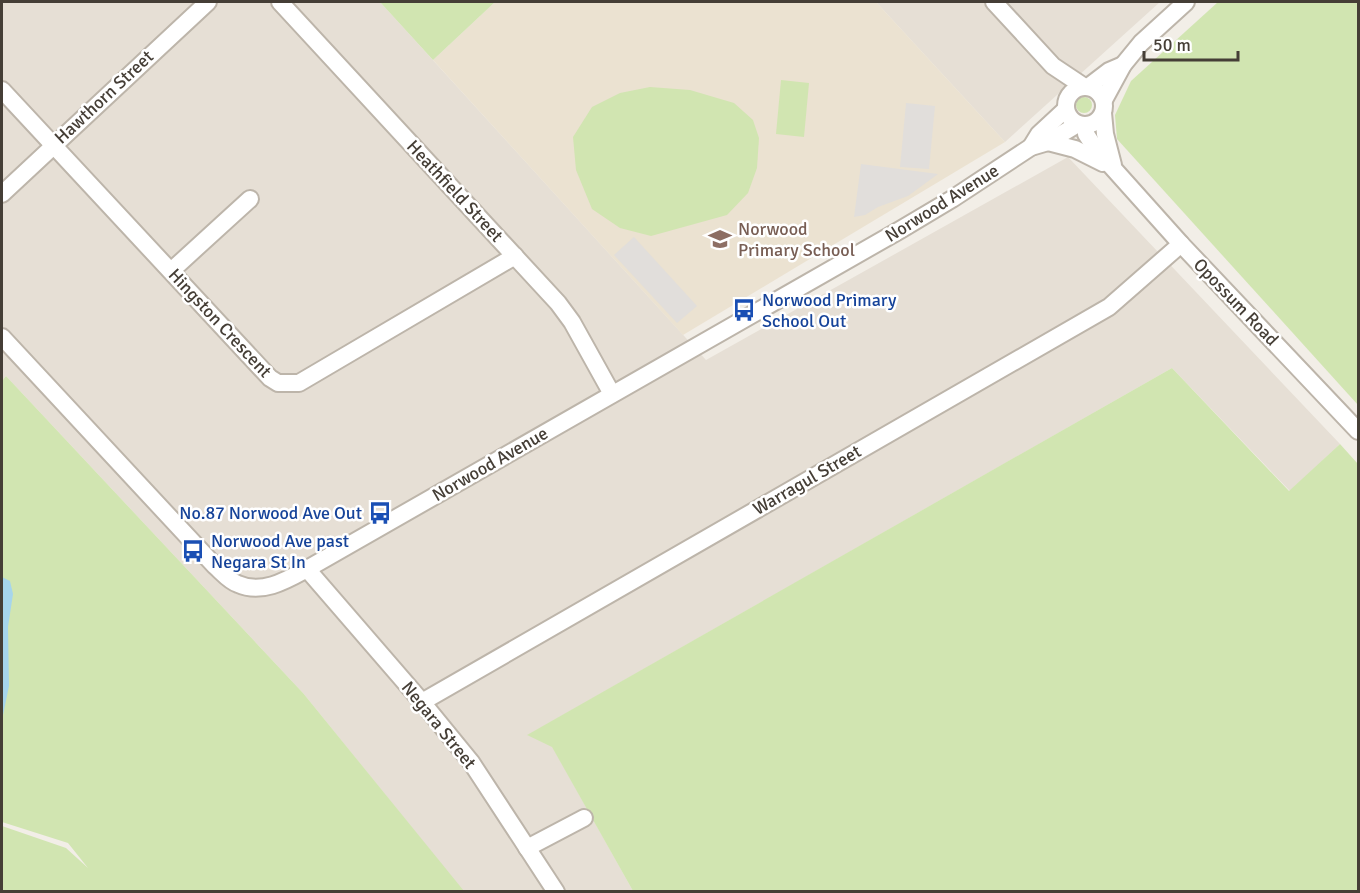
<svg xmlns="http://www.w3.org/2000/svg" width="1360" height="893" font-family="Signika,sans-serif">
	<rect width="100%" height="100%" fill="#f2eee7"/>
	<!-- residential -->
	<g fill="#e6dfd5">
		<polygon points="2,2 380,2 706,360 1068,157 1340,444 1290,491 1172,368 528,735 552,746 633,891 464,892 303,693 6,376 2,381"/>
		<polygon points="876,2 1160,2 1005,142"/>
	</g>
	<!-- education -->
	<polygon fill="#ebe2d1" points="495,2 876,2 1005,142 683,335 433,60"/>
	<!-- green -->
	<g fill="#d1e5b1">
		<polygon points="380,2 495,2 433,60"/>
		<polygon points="1218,2 1358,2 1358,405 1117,139 1115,115 1131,81"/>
		<polygon points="781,80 809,83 804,137 776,134"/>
		<polygon points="650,87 690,90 734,103 753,120 759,138 757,168 748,193 727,215 651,236 620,228 592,209 576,170 573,137 592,107 620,93"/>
		<circle cx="1084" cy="105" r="8"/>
		<polygon points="1172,368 1289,491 1340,444 1358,464 1358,891 633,891 552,747 527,735"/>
		<polygon points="6,376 303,693 464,891 2,891 2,826 66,848 88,868 68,843 2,822 2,381"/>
	</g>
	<!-- parking -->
	<g fill="#e1dedb">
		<polygon points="906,103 935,106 929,169 900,167"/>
		<polygon points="861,164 938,174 908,196 878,207 865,215 854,217"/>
		<polygon points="634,237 697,306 677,323 614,255"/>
	</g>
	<!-- water -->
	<polygon fill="#a6d5ec" points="2,577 10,581 13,594 8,627 9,686 2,720"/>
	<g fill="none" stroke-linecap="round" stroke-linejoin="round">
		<!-- minor casing -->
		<g stroke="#bdb5aa" stroke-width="20">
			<g id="minor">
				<polyline points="280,2 558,303 572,322 612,394"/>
				<polyline points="994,2 1053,66 1083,86"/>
				<circle cx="1085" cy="106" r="19"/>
				<polyline points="1088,87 1109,71 1123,65"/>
				<polyline points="2,90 270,378 278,383 299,383 515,256"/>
				<polyline points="1104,100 1123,65 1141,43 1186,2"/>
				<polyline points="1103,113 1105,134 1113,165"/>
				<polyline points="1086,125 1086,134 1095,148 1181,244 1358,431"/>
				<polyline points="1048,142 1075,149 1103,163"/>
				<polyline points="1031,147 1039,134 1066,109"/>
				<polyline points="2,194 208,2"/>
				<polyline points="171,271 250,199"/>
				<path d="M2 337 215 566C222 572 229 581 238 584 262 595 287 580 307 569L900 230 952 199 1031 147 1048 142 1078 124"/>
				<polyline points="307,569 422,702 471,762 556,892"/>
				<polyline points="422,702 1109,307 1181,244"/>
				<polyline points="527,848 584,818"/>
			</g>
		</g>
		<!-- minor -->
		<use href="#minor" stroke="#fff" stroke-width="16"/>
	</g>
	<!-- icons -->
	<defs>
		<g id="school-bare" transform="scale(1.8)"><path d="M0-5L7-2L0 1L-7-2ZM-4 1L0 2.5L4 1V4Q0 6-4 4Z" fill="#8d6e63" stroke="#fff" stroke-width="2.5" paint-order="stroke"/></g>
		<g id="bus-bare" transform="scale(1.8)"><path d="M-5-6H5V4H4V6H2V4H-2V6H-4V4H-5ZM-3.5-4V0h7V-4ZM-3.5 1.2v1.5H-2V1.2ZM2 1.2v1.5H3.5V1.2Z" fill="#1a4fb4" stroke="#fff" stroke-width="2.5" paint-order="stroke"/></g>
	</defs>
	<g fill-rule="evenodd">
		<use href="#school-bare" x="720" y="239"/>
		<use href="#bus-bare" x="744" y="310"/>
		<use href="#bus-bare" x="380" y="513"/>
		<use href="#bus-bare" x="193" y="551"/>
	</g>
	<g text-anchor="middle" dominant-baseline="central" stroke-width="5" stroke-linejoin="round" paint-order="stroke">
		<!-- street labels -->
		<g font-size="18" fill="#453e36" stroke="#fff">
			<text transform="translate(104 97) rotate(-43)">Hawthorn Street</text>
			<text transform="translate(455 191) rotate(47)">Heathfield Street</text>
			<text transform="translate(942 203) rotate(-32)">Norwood Avenue</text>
			<text transform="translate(1236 302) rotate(46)">Opossum Road</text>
			<text transform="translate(220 323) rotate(47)">Hingston Crescent</text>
			<text transform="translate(490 464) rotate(-30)">Norwood Avenue</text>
			<text transform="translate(807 480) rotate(-30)">Warragul Street</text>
			<text transform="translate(439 725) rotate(51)">Negara Street</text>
		</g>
		<!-- education labels -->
		<g font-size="18" fill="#785e54" stroke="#fff" text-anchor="start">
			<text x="738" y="229">Norwood<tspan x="738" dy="21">Primary School</tspan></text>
		</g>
		<!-- transit labels -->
		<g font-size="18" fill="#164399" stroke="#fff" text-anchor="start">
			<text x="762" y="300">Norwood Primary<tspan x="762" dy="21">School Out</tspan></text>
			<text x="362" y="513" text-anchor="end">No.87 Norwood Ave Out</text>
			<text x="211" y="541">Norwood Ave past<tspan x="211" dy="21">Negara St In</tspan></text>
		</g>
	</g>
	<!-- border -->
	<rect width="1360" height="893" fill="none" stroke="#453e36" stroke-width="6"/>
	<!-- scale -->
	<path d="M1144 51v9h94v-9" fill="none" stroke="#453e36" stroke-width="3"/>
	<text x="1153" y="51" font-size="18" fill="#453e36" stroke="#ffffff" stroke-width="4.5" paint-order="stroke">50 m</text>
</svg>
